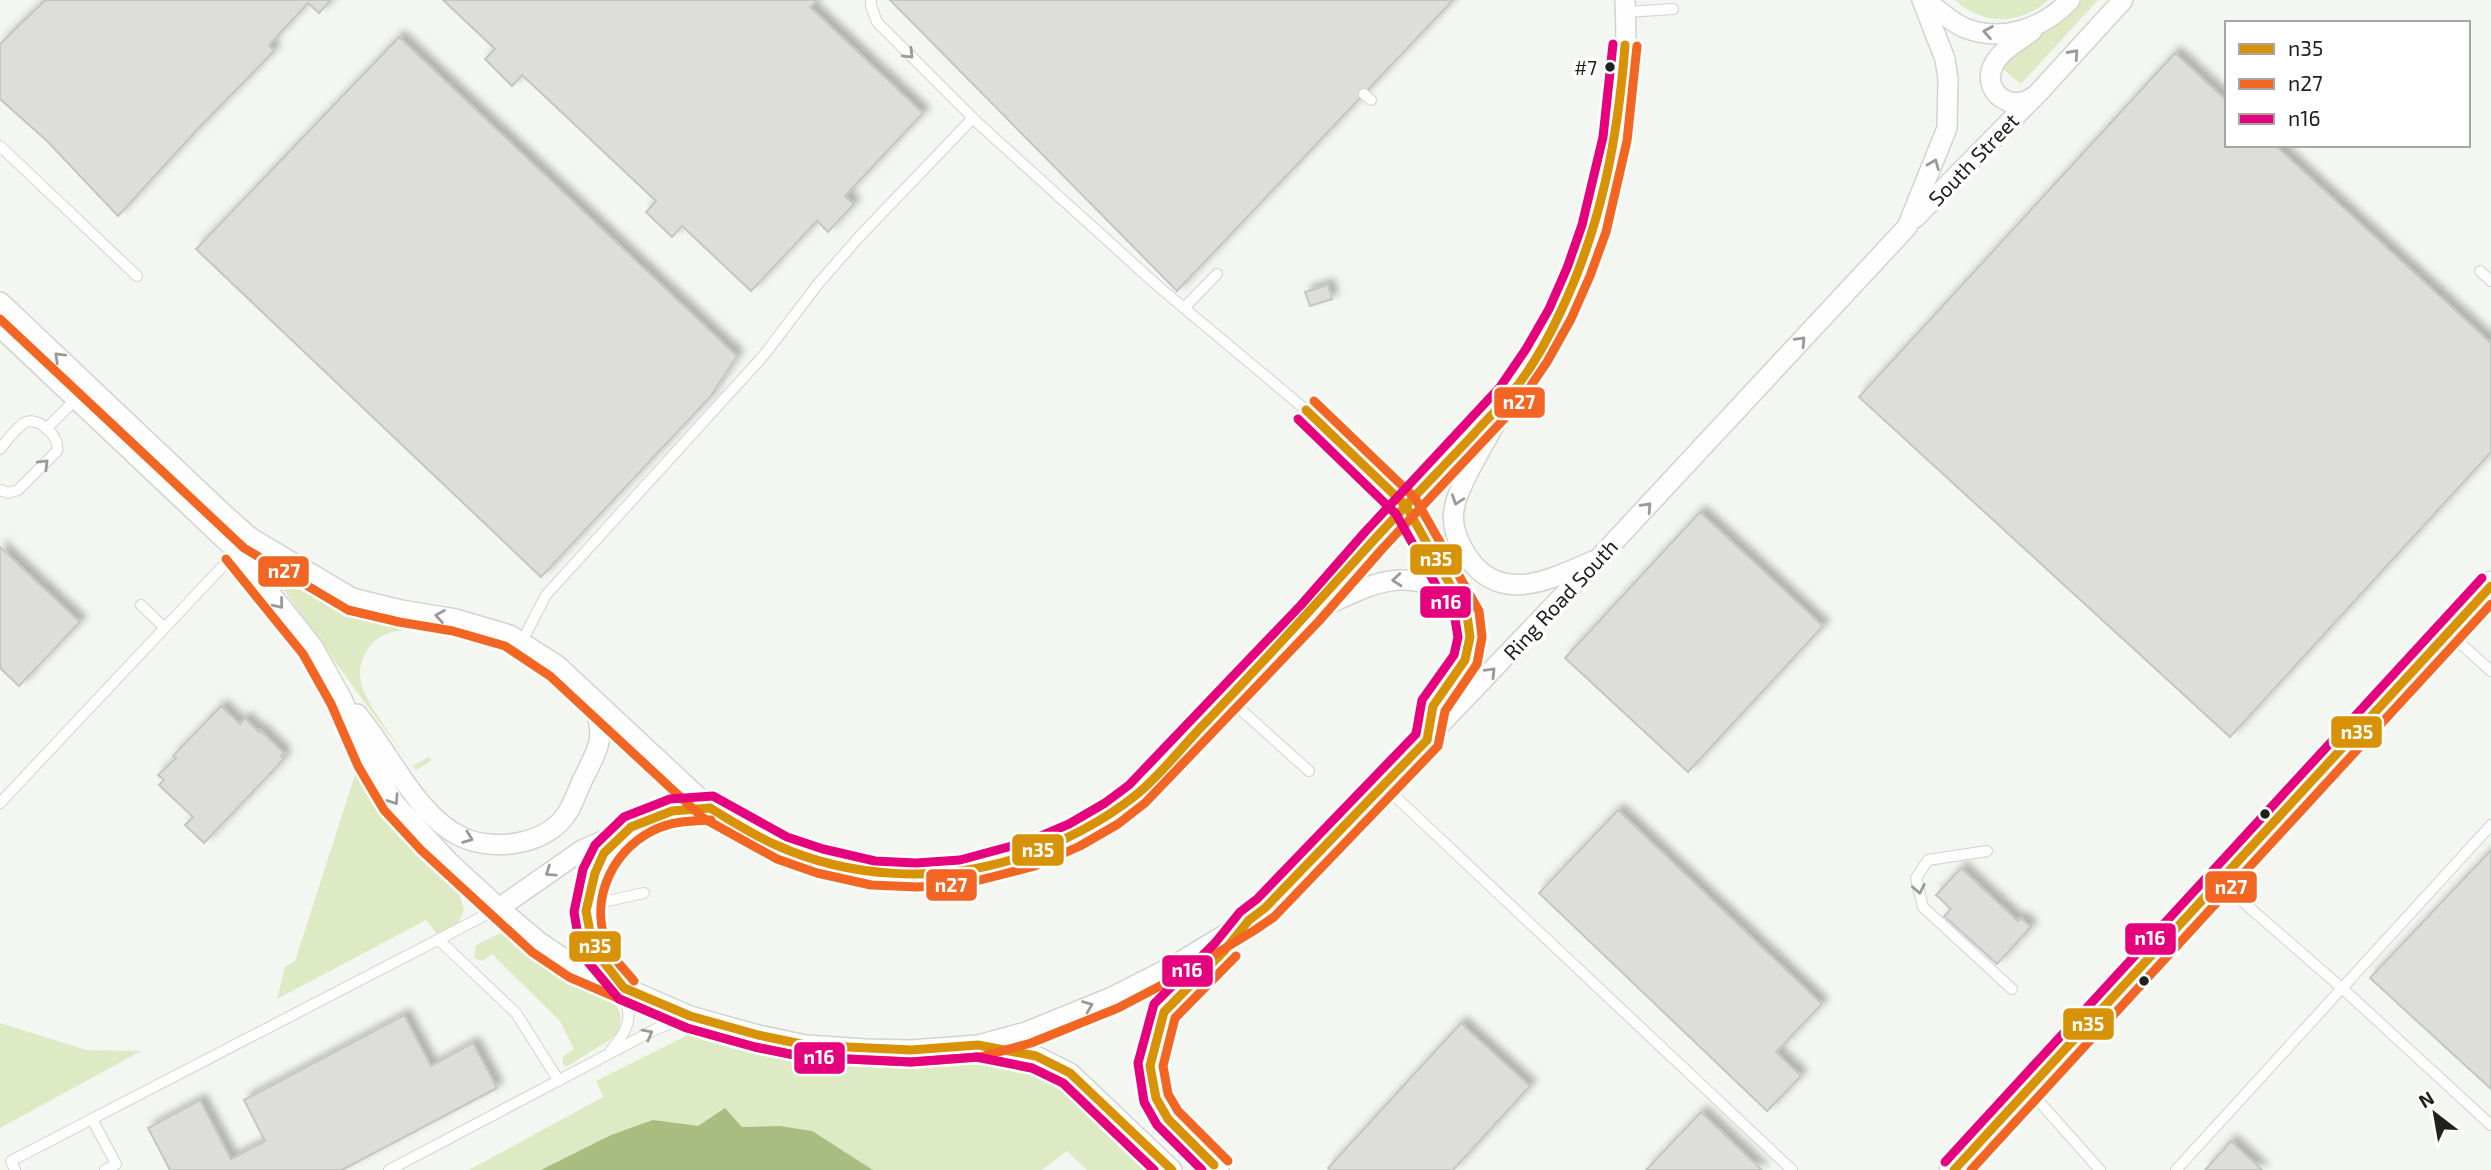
<svg xmlns="http://www.w3.org/2000/svg" width="2491" height="1170" font-family="'Exo 2',sans-serif">
	<defs>
		<filter id="shadow"><feDropShadow dx="6" dy="-6" stdDeviation="3.5" flood-color="#0004"/></filter>
	</defs>
	<rect width="100%" height="100%" fill="#f4f6f2"/>
	<!-- green -->
	<g fill="#ddeac4">
		<path d="M1955 0H2048C2020 26 1982 25 1955 0Z"/>
		<polygon points="2068,0 2098,0 2021,84 2003,69"/>
		<path d="M266 565 344 607 471 636 518 657C480 645 395 607 368 649 358 663 358 678 365 694 378 720 397 743 413 766L430 756 431 761 416 770 362 699Z"/>
		<polygon points="357,769 394,825 459,893 464,910 458,924 438,935 426,920 277,999 285,967 295,961"/>
		<polygon points="501,933 509,936 616,1004 621,1016 619,1034 568,1066 563,1065 563,1057 574,1049 560,1021 492,954 482,961 474,958 476,945"/>
		<polygon points="0,1023 86,1050 141,1051 0,1128"/>
		<polygon points="688,1035 1018,1063 1046,1073 1094,1110 1157,1170 1087,1170 1067,1151 1042,1170 469,1170 603,1097 596,1081"/>
	</g>
	<!-- water -->
	<polygon fill="#aabd81" points="725,1108 742,1127 780,1126 812,1131 873,1170 541,1170 611,1135 653,1120 698,1126"/>
	<!-- building -->
	<g fill="#dddedb" stroke="#c5c6c3" stroke-width="2" filter="url(#shadow)">
		<polygon points="45,0 331,0 319,13 308,3 269,45 274,51 195,132 118,216 47,141 0,99 0,44"/>
		<polygon points="443,0 817,0 810,7 923,113 845,196 854,204 828,232 817,221 751,291 682,226 672,237 646,212 656,201 522,75 512,86 485,59 495,49"/>
		<polygon points="890,0 1453,0 1177,291"/>
		<polygon points="399,37 737,356 710,397 541,577 196,249"/>
		<polygon points="2175,53 2227,101 2227,145 2275,145 2491,343 2491,452 2230,737 1859,397"/>
		<polygon points="1328,285 1332,299 1310,306 1305,292"/>
		<polygon points="1700,512 1823,626 1688,772 1565,658"/>
		<polygon points="0,547 80,622 19,686 0,668"/>
		<polygon points="221,706 240,724 245,718 259,732 260,730 284,753 281,756 284,759 204,843 185,825 193,817 159,785 164,780 158,775 176,758 173,756"/>
		<polygon points="1618,810 1822,1004 1776,1052 1801,1076 1767,1111 1539,893"/>
		<polygon points="2491,850 2491,1089 2370,978"/>
		<polygon points="1961,868 2018,921 2021,918 2031,927 1997,964 1944,916 1951,909 1936,895"/>
		<polygon points="404,1015 431,1066 473,1043 497,1088 342,1170 170,1170 148,1128 200,1100 231,1159 265,1141 244,1100"/>
		<polygon points="1461,1023 1530,1086 1453,1170 1331,1170 1328,1168"/>
		<polygon points="1701,1112 1762,1170 1646,1170"/>
		<polygon points="2231,1141 2262,1170 2205,1170"/>
	</g>
	<g fill="none" stroke-linecap="round" stroke-linejoin="round">
		<!-- service casing -->
		<g stroke="#d1d3d0" stroke-width="12">
			<g id="service">
				<polyline points="871,0 871,6 877,22 980,125 1159,287 1306,410 1406,506"/>
				<polyline points="1626,12 1673,9"/>
				<polyline points="1364,94 1371,100"/>
				<polyline points="0,146 137,276"/>
				<polyline points="2480,271 2491,281"/>
				<polyline points="1184,308 1217,274"/>
				<polyline points="46,429 76,399"/>
				<path d="M0 449C7 441 15 429 24 423 38 415 61 437 57 451L18 490 8 493 0 490"/>
				<polyline points="141,605 164,627"/>
				<polyline points="2449,633 2491,671"/>
				<polyline points="521,643 546,595 764,355 818,284 859,237 973,118"/>
				<polyline points="1229,699 1309,771"/>
				<polyline points="1383,785 1792,1170"/>
				<polyline points="0,803 237,551"/>
				<polyline points="1987,851 1928,860 1916,878 1923,907 2012,989"/>
				<polyline points="2220,882 2343,989 2491,1125"/>
				<polyline points="588,910 598,903 644,893"/>
				<polyline points="439,940 516,1013 559,1081"/>
				<path d="M611 1050C632 1026 631 1017 624 988"/>
				<polyline points="2029,1090 2100,1170"/>
				<polyline points="92,1119 116,1164 105,1170"/>
				<polyline points="15,1170 11,1161 499,908"/>
				<polyline points="389,1170 656,1029 687,1017"/>
				<polyline points="2176,1170 2491,825"/>
			</g>
		</g>
		<!-- minor casing -->
		<g stroke="#d1d3d0" stroke-width="22">
			<g id="minor">
				<path d="M1925 0C1937 9 1951 22 1965 28 2003 43 2044 28 2070 0"/>
				<path d="M2032 31C2020 40 2001 50 1994 64 1980 89 2009 114 2033 97"/>
				<polyline points="1915,218 2039,92 2123,0"/>
				<path d="M0 302 227 517 251 538 352 598 401 610 456 619 510 635 558 666 710 808 782 848 820 861 873 873 916 875 962 872 1031 854 1075 835 1112 813 1137 794 1310 613 1374 540 1510 395C1593 283 1632 139 1625 0"/>
				<polyline points="0,327 237,551 313,647 342,699 369,760 395,804 449,862 499,908 539,942 575,966 690,1016 758,1035 806,1045 866,1049 911,1050 978,1045 1026,1032 1112,997 1175,965 1249,920 1265,908 1600,557 1907,227 1947,128 1948,79 1945,59 1922,0"/>
				<path d="M1498 418C1487 440 1456 488 1454 510 1451 527 1458 542 1467 556 1500 606 1551 579 1593 561"/>
				<polyline points="1406,506 1467,615 1470,637 1465,660 1433,706 1427,739"/>
				<path d="M1315 610C1368 587 1402 562 1456 598"/>
				<path d="M357 714C389 751 417 818 464 838 497 852 550 844 569 810 574 801 578 790 582 781 599 747 607 737 592 701"/>
				<polyline points="620,838 604,853 595,873 586,911 591,937 599,956 621,984"/>
				<polyline points="499,908 582,850 672,811 710,808"/>
				<polyline points="986,1046 1036,1056 1070,1073 1172,1170"/>
				<path d="M1219 1170C1180 1132 1141 1106 1155 1046 1157 1034 1159 1019 1166 1010 1187 981 1217 959 1239 932"/>
			</g>
		</g>
		<!-- secondary casing -->
		<g stroke="#d1d3d0" stroke-width="31">
			<polyline id="secondary" points="1954,1170 2491,586"/>
		</g>
		<!-- service -->
		<use href="#service" stroke="#fdfefd" stroke-width="10"/>
		<!-- minor -->
		<use href="#minor" stroke="#fdfefd" stroke-width="19"/>
		<!-- secondary -->
		<use href="#secondary" stroke="#fdfefd" stroke-width="28"/>
		<!-- bus-1 casing -->
		<g stroke="#fff" stroke-width="14">
			<g id="bus-1">
				<polyline points="1306,410 1406,506 1467,615 1470,637 1465,660 1433,706 1427,740"/>
				<path d="M710 808C732 821 753 835 776 845 849 878 937 883 1014 859 1056 845 1101 823 1136 795 1162 774 1184 744 1208 720 1264 661 1318 602 1372 542 1405 506 1439 471 1472 436 1484 422 1498 409 1510 395 1530 371 1547 341 1560 313 1601 228 1618 138 1625 45"/>
				<polyline points="710,808 672,811 631,827 604,853 595,873 586,911 591,937 599,956 624,988 690,1016 758,1035 806,1045 911,1050 978,1045 1036,1056 1070,1073 1172,1170"/>
				<polyline points="1214,1165 1168,1119 1156,1098 1150,1066 1164,1012 1224,951 1249,920 1265,908 1427,740"/>
				<polyline points="1954,1170 2491,586"/>
			</g>
		</g>
		<!-- bus-2 casing -->
		<g stroke="#fff" stroke-width="14">
			<g id="bus-2">
				<polyline points="0,319 244,548 348,610 399,622 453,631 505,646 550,676 703,818 777,859 817,873 871,885 917,887 964,884 1035,866 1080,846 1118,824 1145,803 1319,621 1383,548 1519,403 1547,362 1571,319 1590,276 1606,232 1627,141 1637,46"/>
				<polyline points="226,559 303,654 331,704 358,766 384,810 421,850 532,952 569,977 687,1028 755,1047 805,1057 911,1062 980,1057 1031,1043 1118,1008 1181,975 1255,930 1274,917 1438,746 1445,711 1477,664 1482,637 1479,611 1415,498 1314,401"/>
				<path d="M634 981C626 971 616 962 610 951 587 906 609 853 652 831 671 821 691 821 711 820"/>
				<polyline points="976,1057 1032,1068 1063,1083 1154,1170"/>
				<polyline points="1228,1161 1178,1111 1168,1094 1163,1066 1175,1018 1236,956"/>
				<polyline points="1971,1170 2491,604"/>
			</g>
		</g>
		<!-- bus-3 casing -->
		<g stroke="#fff" stroke-width="14">
			<g id="bus-3">
				<polyline points="1945,1162 2482,578"/>
				<polyline points="1154,1170 1063,1083 1032,1068 977,1057 911,1062 804,1057 755,1047 687,1028 619,999 588,962 579,941 574,912 583,869 595,845 624,817 670,799 713,796 787,837 823,849 875,861 916,863 960,860 1027,842 1069,824 1105,803 1129,785 1301,605 1365,532 1500,387 1526,349 1549,309 1567,268 1582,225 1603,137 1613,44"/>
				<polyline points="1202,1170 1157,1125 1144,1102 1138,1063 1154,1004 1215,943 1240,912 1257,899 1416,734 1422,700 1454,655 1458,637 1455,619 1396,514 1298,419"/>
			</g>
		</g>
		<!-- bus-1 -->
		<use href="#bus-1" stroke="#d79205" stroke-width="9"/>
		<!-- bus-2 -->
		<use href="#bus-2" stroke="#f26522" stroke-width="9"/>
		<!-- bus-3 -->
		<use href="#bus-3" stroke="#e5007d" stroke-width="9"/>
	</g>
	<!-- one-way arrows -->
	<defs><path id="oneway-chevron" d="M-2-3.5L2.5 0L-2 3.5" fill="none" stroke-width="1.6" stroke-linecap="round" stroke-linejoin="round" transform="scale(1.75)"/></defs>
	<g stroke="#9a9b99">
		<use href="#oneway-chevron" transform="translate(1988 32) rotate(-170)"/>
		<use href="#oneway-chevron" transform="translate(909 54) rotate(45)"/>
		<use href="#oneway-chevron" transform="translate(2074 54) rotate(-48)"/>
		<use href="#oneway-chevron" transform="translate(1934 164) rotate(-68)"/>
		<use href="#oneway-chevron" transform="translate(1801 341) rotate(-47)"/>
		<use href="#oneway-chevron" transform="translate(59 357) rotate(-136)"/>
		<use href="#oneway-chevron" transform="translate(44 464) rotate(-45)"/>
		<use href="#oneway-chevron" transform="translate(1457 500) rotate(109)"/>
		<use href="#oneway-chevron" transform="translate(1647 507) rotate(-47)"/>
		<use href="#oneway-chevron" transform="translate(1397 580) rotate(175)"/>
		<use href="#oneway-chevron" transform="translate(279 604) rotate(51)"/>
		<use href="#oneway-chevron" transform="translate(440 616) rotate(-171)"/>
		<use href="#oneway-chevron" transform="translate(1491 672) rotate(-46)"/>
		<use href="#oneway-chevron" transform="translate(394 800) rotate(56)"/>
		<use href="#oneway-chevron" transform="translate(468 838) rotate(21)"/>
		<use href="#oneway-chevron" transform="translate(550 872) rotate(146)"/>
		<use href="#oneway-chevron" transform="translate(1919 889) rotate(79)"/>
		<use href="#oneway-chevron" transform="translate(1088 1006) rotate(-22)"/>
		<use href="#oneway-chevron" transform="translate(648 1034) rotate(-28)"/>
	</g>
	<!-- markers -->
	<g fill="#20211f" stroke="#fff" stroke-width="2.5">
		<circle cx="1610" cy="67" r="6"/>
		<circle cx="2265" cy="814" r="6"/>
		<circle cx="2144" cy="981" r="6"/>
	</g>
	<g text-anchor="middle" dominant-baseline="central" stroke-width="7" stroke-linejoin="round" paint-order="stroke">
		<!-- bus labels -->
		<g font-size="19" fill="#20211f" stroke="#fff" text-anchor="end">
			<text x="1597" y="67">#7</text>
		</g>
		<!-- street labels -->
		<g font-size="21" fill="#20211f" stroke="#fff">
			<text transform="translate(1973 159) rotate(-46)">South Street</text>
			<text transform="translate(1560 599) rotate(-47)">Ring Road South</text>
		</g>
	</g>
	<g stroke="#fff" stroke-width="2.5">
		<rect x="1493" y="386" width="53" height="33" rx="7" fill="#f26522"/>
		<rect x="1409" y="543" width="54" height="33" rx="7" fill="#d79205"/>
		<rect x="257" y="555" width="53" height="33" rx="7" fill="#f26522"/>
		<rect x="1419" y="585" width="53" height="34" rx="7" fill="#e5007d"/>
		<rect x="2330" y="715" width="53" height="34" rx="7" fill="#d79205"/>
		<rect x="1011" y="833" width="54" height="34" rx="7" fill="#d79205"/>
		<rect x="925" y="868" width="53" height="34" rx="7" fill="#f26522"/>
		<rect x="2204" y="870" width="54" height="34" rx="7" fill="#f26522"/>
		<rect x="2124" y="922" width="53" height="34" rx="7" fill="#e5007d"/>
		<rect x="568" y="930" width="54" height="33" rx="7" fill="#d79205"/>
		<rect x="1161" y="954" width="53" height="34" rx="7" fill="#e5007d"/>
		<rect x="2062" y="1007" width="53" height="34" rx="7" fill="#d79205"/>
		<rect x="793" y="1041" width="53" height="34" rx="7" fill="#e5007d"/>
	</g>
	<g font-size="19" text-anchor="middle" font-weight="bold" fill="#fff">
		<text x="1519" y="409">n27</text>
		<text x="1436" y="566">n35</text>
		<text x="284" y="578">n27</text>
		<text x="1446" y="609">n16</text>
		<text x="2357" y="739">n35</text>
		<text x="1038" y="857">n35</text>
		<text x="951" y="892">n27</text>
		<text x="2231" y="894">n27</text>
		<text x="2150" y="945">n16</text>
		<text x="595" y="953">n35</text>
		<text x="1187" y="977">n16</text>
		<text x="2088" y="1031">n35</text>
		<text x="819" y="1064">n16</text>
	</g>
	<!-- legend -->
	<rect x="2225" y="21" width="245" height="126" fill="#ffffff" stroke="#a6a6a5" stroke-width="2"/>
	<rect x="2239" y="44" width="35" height="10" fill="#d79205" stroke="#a6a6a5" stroke-width="2"/>
	<text x="2288" y="56" font-size="21" fill="#20211f">n35</text>
	<rect x="2239" y="79" width="35" height="10" fill="#f26522" stroke="#a6a6a5" stroke-width="2"/>
	<text x="2288" y="91" font-size="21" fill="#20211f">n27</text>
	<rect x="2239" y="114" width="35" height="10" fill="#e5007d" stroke="#a6a6a5" stroke-width="2"/>
	<text x="2288" y="126" font-size="21" fill="#20211f">n16</text>
	<!-- north arrow -->
	<g transform="translate(2435 1114) rotate(329)" stroke="#ffffff" stroke-width="5" paint-order="stroke">
	<path d="M0-5L12 26L0 18L-12 26Z" fill="#20211f"/>
	<text y="-10" font-size="19" font-weight="bold" text-anchor="middle" fill="#20211f">N</text>
	</g>
</svg>
